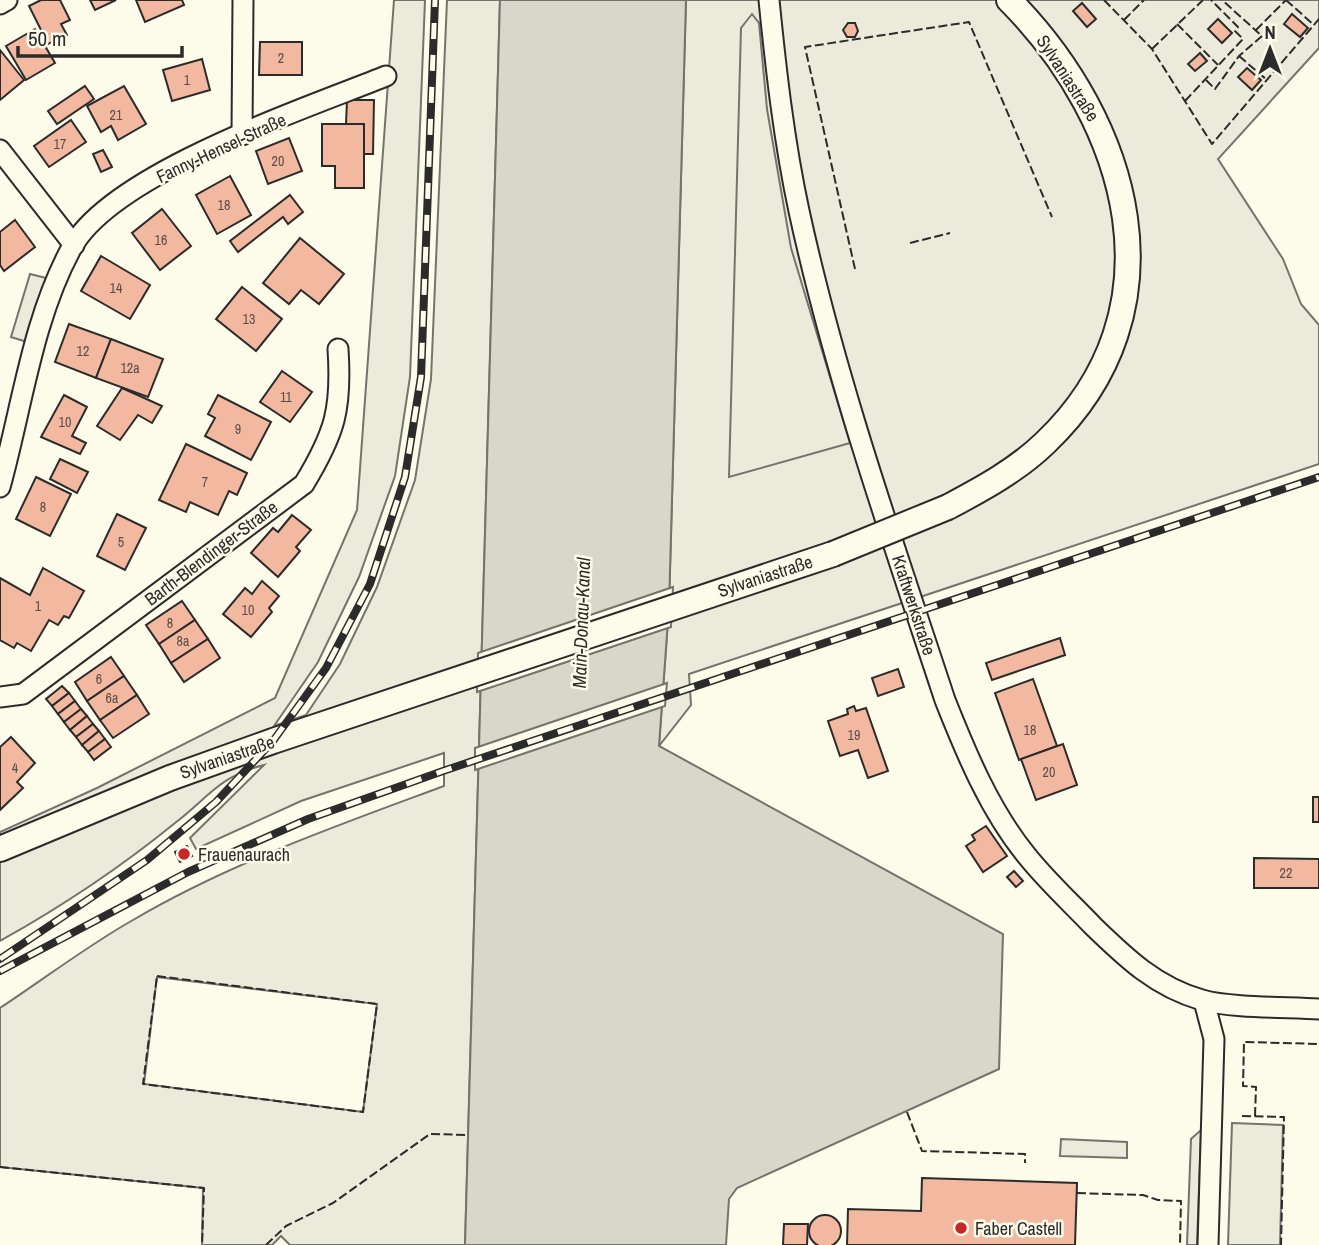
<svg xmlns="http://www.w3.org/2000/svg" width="1319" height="1245" font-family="'Archivo Narrow',sans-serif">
	<rect width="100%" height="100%" fill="#fdfbea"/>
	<!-- green -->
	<g fill="#ecebdb" stroke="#74746e" stroke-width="2" fill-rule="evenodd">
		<path d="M394 0H425L410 377 395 476 359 577 318 662 274 726 306 715 340 664 377 587 415 480 431 379 447 0H500L465 1245H290L281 1236 272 1245H202L203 1188 0 1167V1008C44 979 87 946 133 920 230 863 339 825 444 786V753L301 801 196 849 190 838 264 765C218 777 210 796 175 823 121 867 61 907 0 941V832L97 788 275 698 357 510ZM157 977 377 1004 363 1112 144 1084Z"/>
		<polygon points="686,0 1319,0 1319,48 1218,159 1283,259 1301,304 1319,325 1319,464 689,674 691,705 659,746 669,606"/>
	</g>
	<!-- parking -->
	<g fill="#eceadb" stroke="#74746e" stroke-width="2">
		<polygon points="752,14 759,23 767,109 791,248 850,443 729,477 741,28"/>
		<polygon points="30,274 46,278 27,342 11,337"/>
		<polygon points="1232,1123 1283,1125 1280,1245 1228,1245"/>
		<polygon points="1201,1130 1197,1245 1187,1245 1191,1139"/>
		<polygon points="1061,1139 1127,1142 1127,1158 1060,1156"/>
	</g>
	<!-- water -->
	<polygon fill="#d8d7c9" stroke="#74746e" stroke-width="2" points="500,0 686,0 669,606 659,746 1003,934 999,1069 737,1188 729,1199 726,1245 465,1245"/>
	<!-- pier -->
	<g fill="#fdfbea" stroke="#74746e" stroke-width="2">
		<polygon points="673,587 671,627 477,692 478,653"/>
		<polygon points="667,683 665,706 475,770 475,748"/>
	</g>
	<!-- building -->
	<g fill="#f2b8a0" stroke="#2b2b2b" stroke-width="2">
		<polygon points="41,0 60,0 70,20 61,24 67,35 48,44 29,6"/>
		<polygon points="90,0 116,0 95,10"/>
		<polygon points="136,0 182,0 184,5 145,22"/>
		<polygon points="1082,3 1096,19 1087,27 1073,11"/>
		<polygon points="1292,14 1308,28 1300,37 1284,24"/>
		<polygon points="1218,19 1232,33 1222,43 1208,29"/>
		<polygon points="848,23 855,23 858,31 855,37 847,37 843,30"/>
		<polygon points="35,29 55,63 26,80 6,46"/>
		<polygon points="260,42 302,42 302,75 259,75"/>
		<polygon points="0,50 24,80 0,100"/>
		<polygon points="1200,53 1207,61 1195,71 1188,64"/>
		<polygon points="202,59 210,90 172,101 163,70"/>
		<polygon points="1247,68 1261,80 1252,90 1238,77"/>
		<polygon points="85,86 94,99 57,124 48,111"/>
		<polygon points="124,86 146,124 118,140 111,126 101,132 87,106"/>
		<polygon points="347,100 374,100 373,154 364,154 364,124 346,124"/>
		<polygon points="71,120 86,142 49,167 34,146"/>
		<polygon points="322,124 364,124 364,188 335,188 335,166 322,166"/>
		<polygon points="289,138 302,171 268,184 256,151"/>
		<polygon points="103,150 112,167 101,172 93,154"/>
		<polygon points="230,176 251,215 217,234 196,195"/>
		<polygon points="290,195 303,212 288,224 283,217 238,252 230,241"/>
		<polygon points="162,209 191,246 160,270 132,233"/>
		<polygon points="15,220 35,247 4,271 0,265 0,232"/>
		<polygon points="300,238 344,274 319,304 301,290 289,304 263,283"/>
		<polygon points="101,256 150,285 130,319 81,291"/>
		<polygon points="242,287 282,319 256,351 216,319"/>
		<polygon points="69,324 111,339 96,378 55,362"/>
		<polygon points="111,339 163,359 148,397 96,378"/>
		<polygon points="282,371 312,392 290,422 260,402"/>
		<polygon points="122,388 162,406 152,423 138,415 120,440 97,426"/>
		<polygon points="64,395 87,407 72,436 86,443 80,454 41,437"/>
		<polygon points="218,395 271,422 251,460 205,436 215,418 208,414"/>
		<polygon points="186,444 247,473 237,495 229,491 218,515 190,502 186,512 159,500"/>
		<polygon points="60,459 88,472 77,493 50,479"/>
		<polygon points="36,477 71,494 50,536 16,519"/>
		<polygon points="117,514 146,528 125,570 97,556"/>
		<polygon points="292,515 311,530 296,547 300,551 278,577 251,553 273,528 278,532"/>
		<polygon points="43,568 84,591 69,618 64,616 58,625 49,620 31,651 17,643 14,648 0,640 0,578 30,595"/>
		<polygon points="262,581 279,596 269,608 272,612 251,637 223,614 245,588 252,594"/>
		<polygon points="182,601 195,620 159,644 146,625"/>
		<polygon points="195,620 208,639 171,663 159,644"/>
		<polygon points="1060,638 1065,655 992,680 986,663"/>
		<polygon points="208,639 220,658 184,682 171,663"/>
		<polygon points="111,657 124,676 87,701 75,682"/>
		<polygon points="898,669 904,687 878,696 872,678"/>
		<polygon points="124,676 137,695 100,720 87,701"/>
		<polygon points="1033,679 1057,746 1019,760 995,693"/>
		<polygon points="62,686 69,693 52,706 46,699"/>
		<polygon points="69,693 75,701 58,714 52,706"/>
		<polygon points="137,695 149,714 113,738 100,720"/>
		<polygon points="75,701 81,709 64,722 58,714"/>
		<polygon points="854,706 856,711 866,708 888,771 868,778 858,750 840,756 828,721 848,714 847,709"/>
		<polygon points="81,709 87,716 70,730 64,722"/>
		<polygon points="87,716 93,724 76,737 70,730"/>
		<polygon points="93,724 99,731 82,745 76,737"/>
		<polygon points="99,731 105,739 88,752 82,745"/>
		<polygon points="11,737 35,763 17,782 23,788 0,810 0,747"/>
		<polygon points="105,739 111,747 94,760 88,752"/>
		<polygon points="1063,744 1077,785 1036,800 1021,759"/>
		<rect x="1313" y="797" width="6" height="25"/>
		<polygon points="986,826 1007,856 983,872 966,846 975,840 972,835"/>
		<polygon points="187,846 192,856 180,862 175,852"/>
		<polygon points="1254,858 1319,859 1319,888 1254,888"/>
		<polygon points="1014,871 1023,881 1016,887 1007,877"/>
		<polygon points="922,1178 1077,1183 1075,1245 847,1245 848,1209 921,1211"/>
		<circle cx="825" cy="1231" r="16"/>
		<polygon points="784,1224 808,1224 807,1245 783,1245"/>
	</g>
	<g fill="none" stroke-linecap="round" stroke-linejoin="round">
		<!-- minor casing -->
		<g stroke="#2b2b2b" stroke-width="23">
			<g id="minor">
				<path d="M769 0C776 70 784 141 799 211 835 377 892 539 945 700 966 753 990 811 1027 856 1047 881 1071 903 1093 926 1126 958 1156 987 1202 1000 1229 1008 1288 1007 1319 1009"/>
				<polyline points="0,4 7,0"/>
				<polyline points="242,135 243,0"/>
				<polyline points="0,150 74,245"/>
				<path d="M0 487C22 408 32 320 72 247 113 173 307 108 386 76"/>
				<path d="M0 697 23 694 304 484C335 433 342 409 338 349"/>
				<polyline points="1204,1001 1214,1039 1208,1245"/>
			</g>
		</g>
		<!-- tertiary casing -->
		<g stroke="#2b2b2b" stroke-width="28">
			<g id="tertiary">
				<path d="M948 507C982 489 1017 470 1045 443 1185 310 1130 122 1009 0"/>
				<polyline points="0,849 170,778 273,741 833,554"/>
			</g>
		</g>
		<!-- minor -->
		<use href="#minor" stroke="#fdfbea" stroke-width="19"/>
		<!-- tertiary -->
		<use href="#tertiary" stroke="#fdfbea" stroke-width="24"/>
		<!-- rail casing -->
		<g stroke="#2b2b2b" stroke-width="8">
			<g id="rail">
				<polyline points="0,959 147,860 216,802 273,741 326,668 370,584 405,477 421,377 435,0"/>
				<polyline points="0,971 188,872 308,819 443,771 1319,477"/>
			</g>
		</g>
		<!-- rail -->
		<use href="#rail" stroke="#fdfbea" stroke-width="5" stroke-dasharray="16" stroke-linecap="butt"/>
		<!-- tertiary-bridge casing -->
		<g stroke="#2b2b2b" stroke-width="28" stroke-linecap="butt">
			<polyline id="tertiary-bridge" points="833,554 948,507"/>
		</g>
		<!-- tertiary-bridge -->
		<use href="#tertiary-bridge" stroke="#fdfbea" stroke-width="24"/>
		<!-- fence -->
		<g stroke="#2b2b2b" stroke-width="2" stroke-dasharray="9 3.5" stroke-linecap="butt">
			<polyline points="1104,0 1152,49 1212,144 1319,19"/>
			<polyline points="1286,0 1314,25"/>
			<polyline points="1124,20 1144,0"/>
			<polyline points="1177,24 1218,65"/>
			<polyline points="1256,30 1286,0"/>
			<polyline points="1152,49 1203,0"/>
			<polyline points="1239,56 1267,80"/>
			<polyline points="1206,80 1215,89 1239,56 1262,36 1222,0"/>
			<polyline points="1185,101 1243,39 1235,31 1238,27 1211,0"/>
			<polyline points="910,243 950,233"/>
			<polyline points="855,269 805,47 969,22 1052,217"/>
			<polygon points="157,976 377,1004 363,1112 143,1084"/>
			<polyline points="907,1112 922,1151 1025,1154 1025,1163"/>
			<polyline points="1242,1116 1284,1117 1281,1245"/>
			<polyline points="1255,1116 1256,1087 1243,1086 1244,1042 1319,1044"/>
			<polyline points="0,1167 204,1188 202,1245"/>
			<polyline points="1077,1193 1143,1195 1158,1200 1181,1201 1180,1245"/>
			<polyline points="266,1245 286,1226 333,1203 430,1134 468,1135"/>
		</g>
	</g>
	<!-- markers -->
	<g fill="#c62828" stroke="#fdfbea" stroke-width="2.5">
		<circle cx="184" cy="854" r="7"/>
		<circle cx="961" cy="1228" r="7"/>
	</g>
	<g text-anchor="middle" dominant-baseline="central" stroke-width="5" stroke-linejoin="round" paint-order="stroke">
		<!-- number labels -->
		<g font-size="14" fill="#5d4e48">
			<text x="281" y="58">2</text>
			<text x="187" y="80">1</text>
			<text x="116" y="115">21</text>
			<text x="60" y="144">17</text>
			<text x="278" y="161">20</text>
			<text x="224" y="205">18</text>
			<text x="161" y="240">16</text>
			<text x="116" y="288">14</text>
			<text x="249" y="319">13</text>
			<text x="83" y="351">12</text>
			<text x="130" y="368">12a</text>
			<text x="286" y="397">11</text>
			<text x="65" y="422">10</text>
			<text x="238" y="429">9</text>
			<text x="205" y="482">7</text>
			<text x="43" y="507">8</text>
			<text x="121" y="542">5</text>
			<text x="38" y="606">1</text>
			<text x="248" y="610">10</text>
			<text x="170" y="623">8</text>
			<text x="183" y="641">8a</text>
			<text x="99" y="679">6</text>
			<text x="112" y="698">6a</text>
			<text x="1030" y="730">18</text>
			<text x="854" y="735">19</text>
			<text x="15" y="768">4</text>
			<text x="1049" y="772">20</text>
			<text x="1286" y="873">22</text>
		</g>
		<!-- street labels -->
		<g font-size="18" fill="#2b2b2b" stroke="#fdfbea">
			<text transform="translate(1068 78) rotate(57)">Sylvaniastraße</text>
			<text transform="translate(221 148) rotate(-25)">Fanny-Hensel-Straße</text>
			<text transform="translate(211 553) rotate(-37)">Barth-Blendinger-Straße</text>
			<text transform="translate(765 576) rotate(-18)">Sylvaniastraße</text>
			<text transform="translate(914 605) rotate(72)">Kraftwerkstraße</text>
			<text transform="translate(227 757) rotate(-19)">Sylvaniastraße</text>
		</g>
		<!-- poi labels -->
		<g font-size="18" fill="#2b2b2b" stroke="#fdfbea" text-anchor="start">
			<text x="198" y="854">Frauenaurach</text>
			<text x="975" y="1228">Faber Castell</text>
		</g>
		<!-- water labels -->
		<g font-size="19" font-style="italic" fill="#2b2b2b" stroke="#fdfbea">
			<text transform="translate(581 623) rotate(-88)">Main-Donau-Kanal</text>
		</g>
	</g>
	<!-- north arrow -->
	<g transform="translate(1270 49)" stroke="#fdfbea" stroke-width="5" paint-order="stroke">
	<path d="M0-5L12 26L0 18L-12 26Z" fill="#2b2b2b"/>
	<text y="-10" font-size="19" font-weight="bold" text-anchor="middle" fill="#2b2b2b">N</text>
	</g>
	<!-- scale -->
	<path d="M18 46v10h164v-10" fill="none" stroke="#2b2b2b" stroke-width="3.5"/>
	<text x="28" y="46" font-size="21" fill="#2b2b2b" stroke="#fdfbea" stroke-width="5" paint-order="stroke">50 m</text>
</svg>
